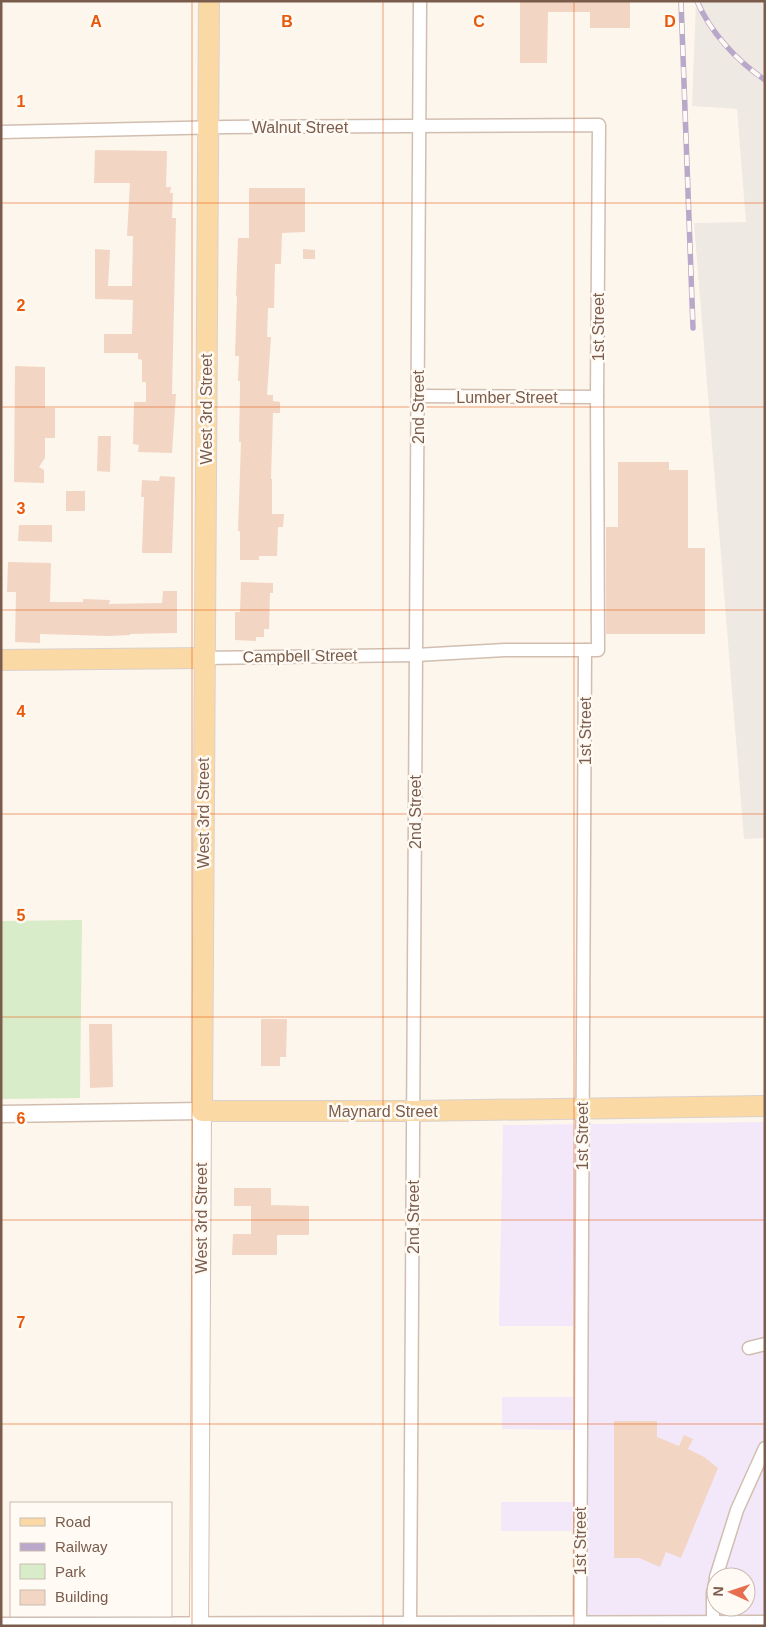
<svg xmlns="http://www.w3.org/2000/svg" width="766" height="1627" font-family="Helvetica,sans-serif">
	<rect width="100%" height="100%" fill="#fdf6ec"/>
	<!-- industrial -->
	<polygon fill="#efe9e4" points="696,1 765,1 765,838 744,839 694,223 746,222 737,109 692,106"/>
	<!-- education -->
	<path fill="#f3e8fa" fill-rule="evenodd" d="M765 1122V1626L580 1622 572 1531H501V1502H572L573 1430 502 1429V1397H573V1326H499L503 1125ZM716 1577H746V1607H716Z"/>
	<!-- green -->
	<polygon fill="#d8ecc9" points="82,920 80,1098 1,1099 1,921"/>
	<!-- building -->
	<g fill="#f3d5c3">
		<polygon points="520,1 630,1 630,28 590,28 590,12 548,12 547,63 520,63"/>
		<polygon points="95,150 167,151 166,187 171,187 170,193 173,193 172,218 176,218 172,394 176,394 172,453 138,452 139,445 133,444 134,402 146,402 146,382 142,382 142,360 138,359 138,353 104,353 104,334 132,334 133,300 95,299 95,249 110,250 108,286 132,286 133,236 127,236 130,183 94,183"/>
		<polygon points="249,188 305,188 305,232 282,233 281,264 275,264 274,308 268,308 267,337 271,337 267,395 273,395 273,401 280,402 280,413 273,413 271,479 272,479 272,514 284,514 283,527 278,527 277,556 259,556 259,560 240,560 240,531 238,531 241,442 239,442 240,388 240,381 238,381 239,356 235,356 237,296 236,296 238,238 249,238"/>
		<polygon points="303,249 315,250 315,259 303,259"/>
		<polygon points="15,366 45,367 45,408 55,408 55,438 45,438 45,458 39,467 44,470 44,483 14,482"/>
		<polygon points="98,436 111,436 110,472 97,471"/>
		<polygon points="618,462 669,462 669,470 688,470 688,548 705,548 705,634 606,634 606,527 618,527"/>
		<polygon points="160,476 175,477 172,553 142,553 144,497 141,497 142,480 159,481"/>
		<rect x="66" y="491" width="19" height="20"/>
		<polygon points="19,525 52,525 52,542 18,541"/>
		<polygon points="8,562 51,563 50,602 83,602 83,599 110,600 109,604 162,603 163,591 177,591 177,633 130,634 130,635 108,636 40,634 40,643 15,642 16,592 7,592"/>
		<polygon points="241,582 273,583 273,593 270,593 269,629 264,629 264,637 256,637 256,641 235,640 235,612 240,612"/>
		<polygon points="261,1019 287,1019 286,1057 280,1057 280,1066 261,1066"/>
		<polygon points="89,1024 112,1024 113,1087 90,1088"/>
		<polygon points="234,1188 271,1188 271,1205 309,1206 309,1235 277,1235 277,1255 232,1255 233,1234 251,1234 251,1206 234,1206"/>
		<polygon points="614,1421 657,1421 657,1437 679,1446 684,1435 693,1439 688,1449 704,1457 718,1468 681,1558 666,1552 660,1567 639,1558 614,1558"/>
	</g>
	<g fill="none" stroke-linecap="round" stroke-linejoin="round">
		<!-- minor casing -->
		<g stroke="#d1beb0" stroke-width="15">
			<g id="minor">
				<polyline points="1,132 227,127 599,125 597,397 598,650 505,650 416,655 204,658"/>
				<polyline points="418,396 597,397"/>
				<polyline points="749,1348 765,1344"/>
				<polyline points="716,1577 737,1510 765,1448"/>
				<polyline points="580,1622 585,650"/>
				<polyline points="410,1623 420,1"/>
				<polyline points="1,1624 765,1622"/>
				<polyline points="713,1626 713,1593 716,1579"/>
			</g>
		</g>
		<!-- tertiary casing -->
		<g stroke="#d1beb0" stroke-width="19">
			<polyline id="tertiary" points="1,1114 202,1111"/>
		</g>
		<!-- secondary casing -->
		<g stroke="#d6c0b0" stroke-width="20">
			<polyline id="secondary" points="199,1626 202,1111"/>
		</g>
		<!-- primary casing -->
		<g stroke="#dad1cd" stroke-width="22">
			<g id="primary">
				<polyline points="209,1 202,1111 413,1111 765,1106"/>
				<polyline points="1,660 204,658"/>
			</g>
		</g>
		<!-- minor -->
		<use href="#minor" stroke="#fff" stroke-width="12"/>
		<!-- tertiary -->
		<use href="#tertiary" stroke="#fff" stroke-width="16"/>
		<!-- secondary -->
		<use href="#secondary" stroke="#fff" stroke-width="18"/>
		<!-- primary -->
		<use href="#primary" stroke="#fbd9a5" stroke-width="20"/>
		<!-- rail casing -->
		<g stroke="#b9a8c9" stroke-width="5.5">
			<g id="rail">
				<polyline points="681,1 693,328"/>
				<path d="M697 1C710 32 737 61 765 80"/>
			</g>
		</g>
		<!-- rail -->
		<use href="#rail" stroke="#fffaf3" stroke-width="4" stroke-dasharray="11" stroke-linecap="butt"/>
	</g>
	<!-- grid -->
	<path fill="none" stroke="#e8590c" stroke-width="1" stroke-opacity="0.55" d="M192 1V1626M383 1V1626M574 1V1626M1 203H765M1 407H765M1 610H765M1 814H765M1 1017H765M1 1220H765M1 1424H765"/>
	<g text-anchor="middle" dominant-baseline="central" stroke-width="5" stroke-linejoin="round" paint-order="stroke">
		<!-- street labels -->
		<g font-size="16" fill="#7a5c4d" stroke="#fffaf3">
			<text x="300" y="127">Walnut Street</text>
			<text transform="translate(598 327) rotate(-90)">1st Street</text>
			<text x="507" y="397">Lumber Street</text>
			<text transform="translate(418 407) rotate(-90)">2nd Street</text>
			<text transform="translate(206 409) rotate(-90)">West 3rd Street</text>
			<text transform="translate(300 656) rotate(-1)">Campbell Street</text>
			<text transform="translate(585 731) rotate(-90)">1st Street</text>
			<text transform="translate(415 812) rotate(-90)">2nd Street</text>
			<text transform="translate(203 813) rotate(-90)">West 3rd Street</text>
			<text x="383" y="1111">Maynard Street</text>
			<text transform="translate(582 1136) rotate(-90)">1st Street</text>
			<text transform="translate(413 1217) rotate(-90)">2nd Street</text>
			<text transform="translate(201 1218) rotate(-90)">West 3rd Street</text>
			<text transform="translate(580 1541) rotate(-90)">1st Street</text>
		</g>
	</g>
	<g font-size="16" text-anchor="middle" font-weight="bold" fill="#e8590c" stroke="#fffaf3" stroke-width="5" stroke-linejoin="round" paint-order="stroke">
		<text x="96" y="27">A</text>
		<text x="287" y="27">B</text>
		<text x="479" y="27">C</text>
		<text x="670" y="27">D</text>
		<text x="21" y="107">1</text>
		<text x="21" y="311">2</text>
		<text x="21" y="514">3</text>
		<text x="21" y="717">4</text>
		<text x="21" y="921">5</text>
		<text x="21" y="1124">6</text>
		<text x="21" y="1328">7</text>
	</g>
	<!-- border -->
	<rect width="766" height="1627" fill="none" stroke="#7a5c4d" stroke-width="5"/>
	<!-- legend -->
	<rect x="10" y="1502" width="162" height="115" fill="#fffaf3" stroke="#cabbb1"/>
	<rect x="20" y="1518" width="25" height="8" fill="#fbd9a5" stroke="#cabbb1"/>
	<text x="55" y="1527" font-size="15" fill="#7a5c4d">Road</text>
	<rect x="20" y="1543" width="25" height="8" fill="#b9a8c9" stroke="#cabbb1"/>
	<text x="55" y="1552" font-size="15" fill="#7a5c4d">Railway</text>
	<rect x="20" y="1564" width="25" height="15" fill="#d8ecc9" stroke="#cabbb1"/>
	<text x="55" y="1577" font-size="15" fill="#7a5c4d">Park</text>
	<rect x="20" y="1590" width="25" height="15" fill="#f3d5c3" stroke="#cabbb1"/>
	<text x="55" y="1602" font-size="15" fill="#7a5c4d">Building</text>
	<!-- north arrow -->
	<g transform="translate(731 1592) rotate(273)"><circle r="24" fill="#fffaf3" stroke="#cabbb1"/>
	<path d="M0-4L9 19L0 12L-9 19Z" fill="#e76f51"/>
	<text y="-8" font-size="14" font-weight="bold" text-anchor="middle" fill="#7a5c4d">N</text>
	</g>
</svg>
